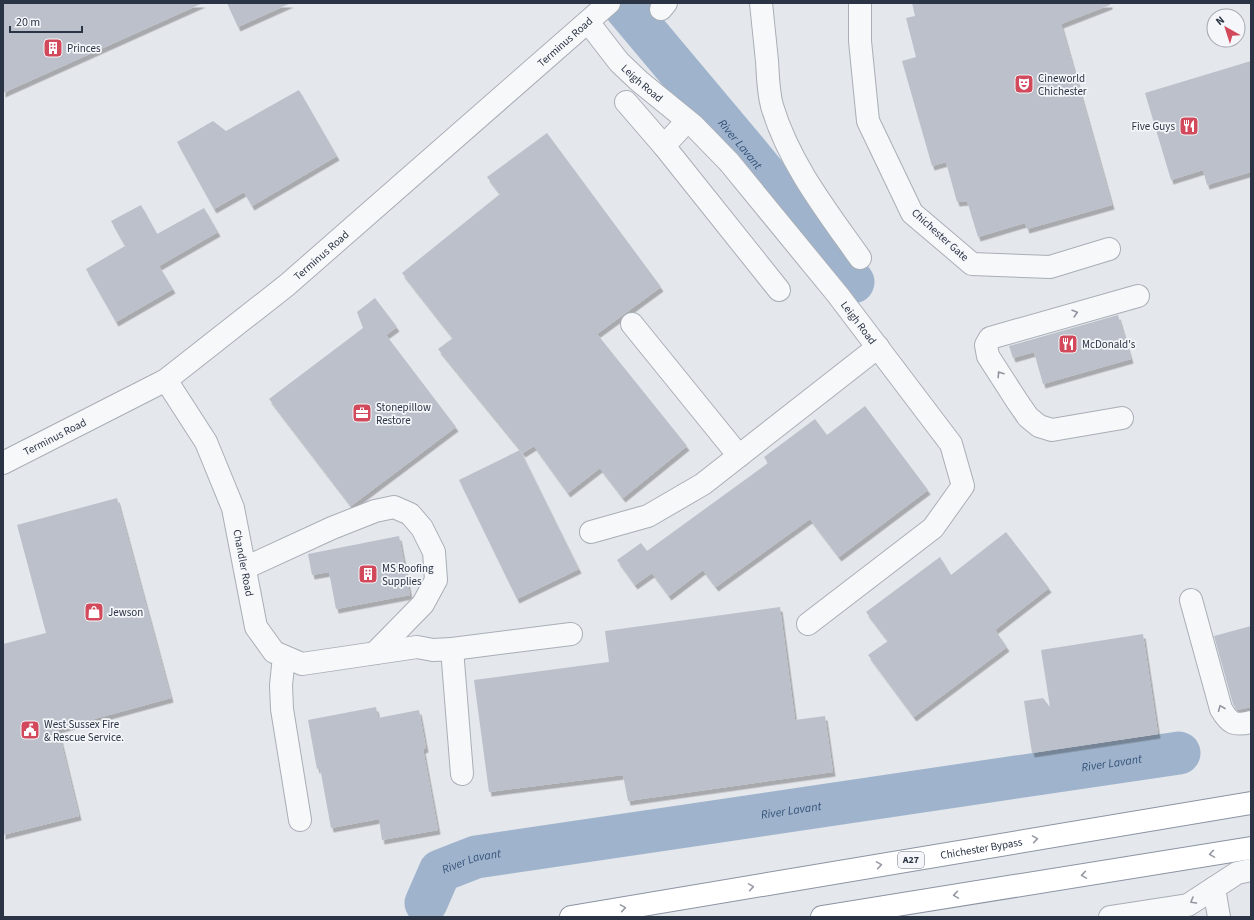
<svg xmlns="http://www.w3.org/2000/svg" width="1254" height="920" font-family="'Source Sans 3',sans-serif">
	<defs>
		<filter id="shadow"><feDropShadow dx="2.5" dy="4.5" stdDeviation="0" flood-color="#0004"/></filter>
	</defs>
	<rect width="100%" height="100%" fill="#e4e7ec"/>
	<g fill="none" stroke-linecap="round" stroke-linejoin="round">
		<!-- river -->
		<g stroke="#9fb4cc" stroke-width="43">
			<path id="s1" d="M625 7 746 151 853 282"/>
			<path id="s2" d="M426 903 440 871 476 857 1179 753"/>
		</g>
	</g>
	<!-- building -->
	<g fill="#bbc0ca" filter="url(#shadow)">
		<polygon points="3,3 203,3 3,93"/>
		<polygon points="227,3 291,3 238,27"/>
		<polygon points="912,3 1110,3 1110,5 1061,24 1112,205 1027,229 1025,223 978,237 967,201 957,202 946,162 932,166 902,61 916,57 906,18 915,16"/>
		<polygon points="1251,61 1251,172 1207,185 1203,170 1171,180 1145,93"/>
		<polygon points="299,90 337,156 252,206 244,192 214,209 177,142 213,121 226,131"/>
		<polygon points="547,133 661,287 597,334 687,446 623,498 600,468 568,493 534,446 523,453 438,349 453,338 402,273 500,194 487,177"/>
		<polygon points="141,205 157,234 204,208 218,232 159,266 173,289 116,322 86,269 125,246 111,221"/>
		<polygon points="375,298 397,327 386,335 456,427 351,506 269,399 363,328 357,312"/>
		<polygon points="1118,315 1131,359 1043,384 1034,352 1013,358 1009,346"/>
		<polygon points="865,406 928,490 839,557 810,519 716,587 703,570 669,596 652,573 635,585 617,560 641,543 647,551 768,463 764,457 815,419 827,435"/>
		<polygon points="520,450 579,569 517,599 459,480"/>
		<polygon points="117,498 171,698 58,729 79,816 3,835 3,644 46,633 17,525"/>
		<polygon points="1006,532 1049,588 995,630 1007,647 914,717 868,655 888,641 866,612 940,557 951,575"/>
		<polygon points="399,536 410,595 336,609 329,572 312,575 308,554"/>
		<polygon points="780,607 795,720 825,716 833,772 628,801 623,775 489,792 474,680 609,662 605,631"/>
		<polygon points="1251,626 1251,707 1237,710 1233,704 1214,636"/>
		<polygon points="1143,634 1158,734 1032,753 1024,701 1043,698 1050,707 1041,650"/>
		<polygon points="376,707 378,718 419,710 426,748 423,749 438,830 382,840 379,819 331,828 320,768 317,769 308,720"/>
	</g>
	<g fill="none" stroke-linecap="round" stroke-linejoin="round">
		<!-- minor casing -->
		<g stroke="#a9aeb7" stroke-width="24">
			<g id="minor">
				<path d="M761 3C763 22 765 41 767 61 768 76 768 91 772 106 789 163 826 210 860 258"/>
				<polyline points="860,3 860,41 868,121 912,213 972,264 1050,267 1109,249"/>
				<polyline points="661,9 666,3"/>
				<path id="s3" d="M588 22 619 62 639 81 693 125 729 162 838 295 951 444 963 486 933 528 808 624"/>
				<polyline points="626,102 664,146 687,121"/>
				<polyline points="664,146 779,290"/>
				<polyline points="632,324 739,456"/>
				<path id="s4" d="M166 380 206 442 233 508 256 627 274 652 302 664 417 647 433 650 452 649 462 774"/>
				<polyline points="1122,418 1052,430 1039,426 1028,417 1017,401 988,356 986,345 990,338 1138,296"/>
				<path id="s5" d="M3 463 166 380 287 285 609 3"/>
				<polyline points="591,532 648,516 703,484 878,347"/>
				<polyline points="245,568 332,528 375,511 394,507 410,514 422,528 434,552 436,580 423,604 375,653"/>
				<path d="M1191 600 1221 709C1230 724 1234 726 1251 722"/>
				<polyline points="452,649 571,634"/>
				<polyline points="284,657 281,685 282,709 300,820"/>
				<polyline points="1214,888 1219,917"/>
				<polyline points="1110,917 1188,905 1237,873 1251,870"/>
			</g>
		</g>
		<!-- highway casing -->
		<g stroke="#8b94a3" stroke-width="24">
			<g id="highway">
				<path id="s6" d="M571 917 1251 803"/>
				<polyline points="822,917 1251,848"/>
			</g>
		</g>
		<!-- minor -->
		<use href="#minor" stroke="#f7f8fa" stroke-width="22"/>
		<!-- highway -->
		<use href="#highway" stroke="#fff" stroke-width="22"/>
	</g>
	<!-- one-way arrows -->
	<defs><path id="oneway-chevron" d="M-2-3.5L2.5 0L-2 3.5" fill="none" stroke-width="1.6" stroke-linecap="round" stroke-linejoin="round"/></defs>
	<g stroke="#9196a0">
		<use href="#oneway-chevron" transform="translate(1075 313) rotate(-16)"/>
		<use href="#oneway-chevron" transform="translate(1000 374) rotate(-123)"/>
		<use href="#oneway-chevron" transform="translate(1221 708) rotate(-112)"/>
		<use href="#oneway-chevron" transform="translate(1193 901) rotate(150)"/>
	</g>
	<g stroke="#959aa2">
		<use href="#oneway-chevron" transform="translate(1035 839) rotate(-9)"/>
		<use href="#oneway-chevron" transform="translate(1212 854) rotate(171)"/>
		<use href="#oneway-chevron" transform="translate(879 865) rotate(-9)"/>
		<use href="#oneway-chevron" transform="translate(1084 875) rotate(171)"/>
		<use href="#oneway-chevron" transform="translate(751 887) rotate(-9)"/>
		<use href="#oneway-chevron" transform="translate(956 895) rotate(171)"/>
		<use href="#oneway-chevron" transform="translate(623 908) rotate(-9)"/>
	</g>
	<!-- icons -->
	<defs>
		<g id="building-square" transform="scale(1)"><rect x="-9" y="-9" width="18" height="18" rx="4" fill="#d1495b" stroke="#f4f6f9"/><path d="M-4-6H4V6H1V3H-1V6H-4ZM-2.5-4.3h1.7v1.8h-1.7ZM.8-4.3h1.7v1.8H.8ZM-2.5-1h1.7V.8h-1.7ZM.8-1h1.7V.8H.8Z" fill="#fff"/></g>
		<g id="theatre-square" transform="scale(1)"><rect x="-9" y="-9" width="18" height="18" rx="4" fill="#d1495b" stroke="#f4f6f9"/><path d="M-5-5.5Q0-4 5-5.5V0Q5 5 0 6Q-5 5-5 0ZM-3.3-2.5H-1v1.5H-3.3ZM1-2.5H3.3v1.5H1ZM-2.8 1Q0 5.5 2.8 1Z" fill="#fff"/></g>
		<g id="restaurant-square" transform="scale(1)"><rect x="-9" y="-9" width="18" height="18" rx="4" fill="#d1495b" stroke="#f4f6f9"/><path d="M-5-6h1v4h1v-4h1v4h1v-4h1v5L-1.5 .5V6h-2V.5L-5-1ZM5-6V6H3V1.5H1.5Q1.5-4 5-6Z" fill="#fff"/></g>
		<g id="office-square" transform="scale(1)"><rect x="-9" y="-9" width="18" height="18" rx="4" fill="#d1495b" stroke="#f4f6f9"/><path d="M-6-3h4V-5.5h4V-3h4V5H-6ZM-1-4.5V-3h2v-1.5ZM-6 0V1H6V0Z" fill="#fff"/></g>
		<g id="shop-square" transform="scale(1)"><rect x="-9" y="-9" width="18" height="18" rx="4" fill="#d1495b" stroke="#f4f6f9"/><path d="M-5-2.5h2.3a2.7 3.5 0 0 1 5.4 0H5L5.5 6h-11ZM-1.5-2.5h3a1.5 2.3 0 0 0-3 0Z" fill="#fff"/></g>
		<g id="civic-square" transform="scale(1)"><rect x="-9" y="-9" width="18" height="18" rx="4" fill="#d1495b" stroke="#f4f6f9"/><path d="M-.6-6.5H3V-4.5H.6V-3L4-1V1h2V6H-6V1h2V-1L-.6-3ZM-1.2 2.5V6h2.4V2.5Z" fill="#fff"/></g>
	</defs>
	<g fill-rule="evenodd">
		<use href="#building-square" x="53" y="48"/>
		<use href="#theatre-square" x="1024" y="84"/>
		<use href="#restaurant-square" x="1189" y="126"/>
		<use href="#restaurant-square" x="1068" y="344"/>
		<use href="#office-square" x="362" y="413"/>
		<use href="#building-square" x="368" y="574"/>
		<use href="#shop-square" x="94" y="612"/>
		<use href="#civic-square" x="30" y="730"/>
	</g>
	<g text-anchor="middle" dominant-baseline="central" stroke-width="3.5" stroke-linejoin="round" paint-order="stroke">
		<!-- shield labels -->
		<rect fill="#f4f6f9" stroke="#676e7b" stroke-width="1" x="898" y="852" width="26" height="16" rx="3"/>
		<g font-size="10" font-weight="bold" fill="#2b3445">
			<text x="911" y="860">A27</text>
		</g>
		<!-- street labels -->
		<g font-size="11" fill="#2b3445" stroke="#f4f6f9">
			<text stroke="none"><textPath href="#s5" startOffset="706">Terminus Road</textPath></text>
			<text stroke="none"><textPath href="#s3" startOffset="82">Leigh Road</textPath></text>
			<text transform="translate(940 235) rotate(42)">Chichester Gate</text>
			<text stroke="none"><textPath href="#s5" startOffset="382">Terminus Road</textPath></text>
			<text stroke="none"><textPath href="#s3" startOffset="406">Leigh Road</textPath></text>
			<text stroke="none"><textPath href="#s5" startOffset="58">Terminus Road</textPath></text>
			<text stroke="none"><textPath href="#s4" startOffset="201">Chandler Road</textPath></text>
			<text stroke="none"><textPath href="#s6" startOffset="416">Chichester Bypass</textPath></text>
		</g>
		<!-- poi labels -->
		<g font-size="11" fill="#2b3445" stroke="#f4f6f9" text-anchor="start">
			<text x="67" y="48">Princes</text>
			<text x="1038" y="78">Cineworld<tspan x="1038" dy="13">Chichester</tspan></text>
			<text x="1175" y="126" text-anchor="end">Five Guys</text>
			<text x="1082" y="344">McDonald's</text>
			<text x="376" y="407">Stonepillow<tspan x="376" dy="13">Restore</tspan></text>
			<text x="382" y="568">MS Roofing<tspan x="382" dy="13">Supplies</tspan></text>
			<text x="108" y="612">Jewson</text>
			<text x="44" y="724">West Sussex Fire<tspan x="44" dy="13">&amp; Rescue Service.</tspan></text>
		</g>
		<!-- water labels -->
		<g font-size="12" font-style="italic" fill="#34527a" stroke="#f4f6f9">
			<text stroke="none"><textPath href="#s1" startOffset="179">River Lavant</textPath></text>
			<text stroke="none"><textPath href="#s2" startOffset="716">River Lavant</textPath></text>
			<text stroke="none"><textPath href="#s2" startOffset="392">River Lavant</textPath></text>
			<text stroke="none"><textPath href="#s2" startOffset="68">River Lavant</textPath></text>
		</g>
	</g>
	<!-- border -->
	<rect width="1254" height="920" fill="none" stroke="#2b3445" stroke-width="8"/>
	<!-- north arrow -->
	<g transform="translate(1226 28) rotate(321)"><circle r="19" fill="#f4f6f9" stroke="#a4a8b1"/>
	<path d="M0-3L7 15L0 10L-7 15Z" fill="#d1495b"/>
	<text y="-6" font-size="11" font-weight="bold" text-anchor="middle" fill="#2b3445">N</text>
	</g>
	<!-- scale -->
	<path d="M10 26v6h72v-6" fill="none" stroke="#2b3445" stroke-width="2"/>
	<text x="16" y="26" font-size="12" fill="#2b3445" stroke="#f4f6f9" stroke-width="3" paint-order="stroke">20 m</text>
</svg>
